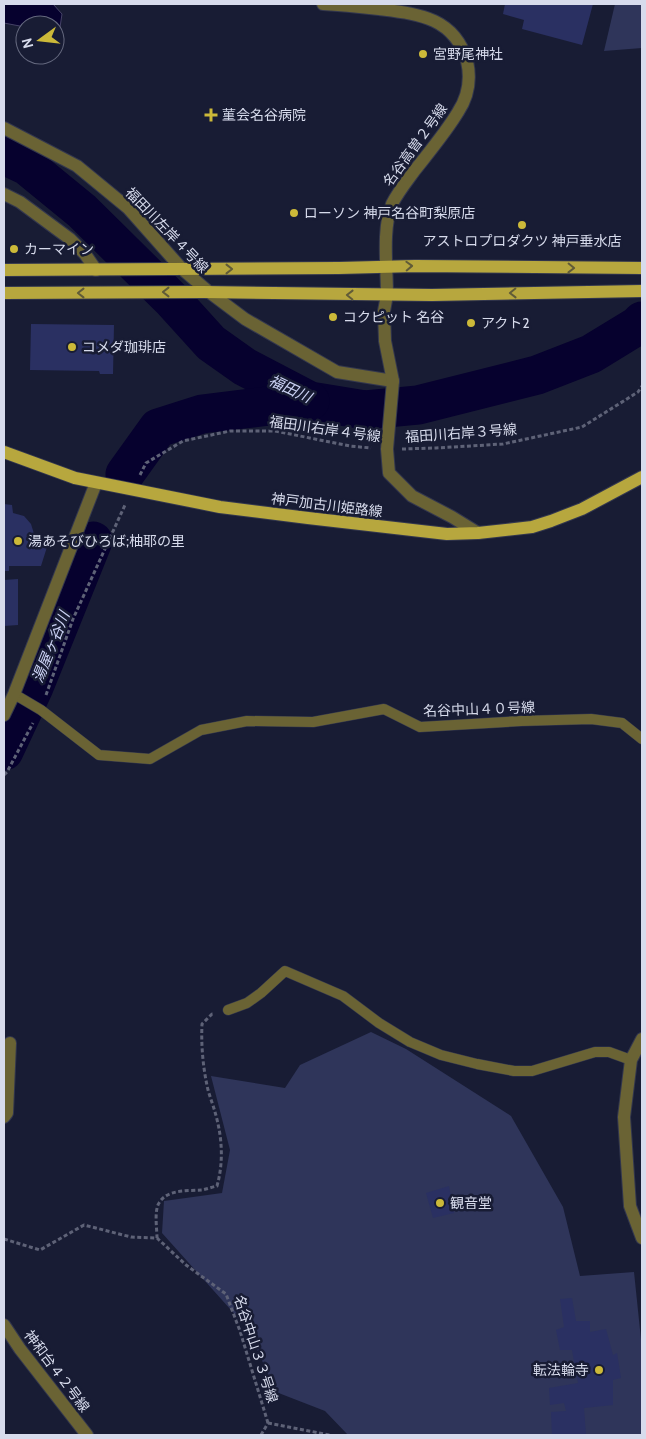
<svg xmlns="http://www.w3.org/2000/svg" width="646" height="1439" font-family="Cabin,'Noto Sans JP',sans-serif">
	<rect width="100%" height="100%" fill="#181c34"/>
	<!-- green -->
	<g fill="#2f355a">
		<polygon points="615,4 642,4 642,48 604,51"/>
		<polygon points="371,1032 406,1049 511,1116 563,1207 580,1276 634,1272 642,1349 642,1435 348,1435 325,1411 276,1392 248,1329 162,1233 164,1201 222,1193 230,1150 211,1076 285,1088 300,1065"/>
	</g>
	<!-- water -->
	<polygon fill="#06012e" stroke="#454267" points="4,4 53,4 62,14 59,34 55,33 55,25 25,25 25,27 4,23"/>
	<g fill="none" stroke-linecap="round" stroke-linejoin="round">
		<!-- river -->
		<g stroke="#06012e" stroke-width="39">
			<polyline points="4,155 27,166 82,211 172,300 211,343 245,367 310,401 365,410 418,405 537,375 591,354 637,326 642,321"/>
			<polyline points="125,474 158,428 202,414 310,401"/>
			<polyline points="4,751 34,687 93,541"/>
		</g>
	</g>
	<!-- building -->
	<g fill="#2a3062">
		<polygon points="505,4 593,4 582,45 522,29 524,20 503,14"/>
		<polygon points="31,324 114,325 113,374 100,374 99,371 30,370"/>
		<polygon points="4,504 12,505 13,513 24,516 31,524 35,537 32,544 47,547 41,566 9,566 9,571 4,571"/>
		<polygon points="18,579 18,625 4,626 4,580"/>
		<polygon points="449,1186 454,1213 433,1218 426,1193"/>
		<polygon points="572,1298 576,1321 590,1321 590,1332 606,1329 613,1355 617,1353 621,1378 613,1380 613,1405 584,1408 586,1435 552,1435 551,1412 566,1411 564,1403 550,1405 549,1388 578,1383 572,1350 560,1350 556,1330 564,1327 560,1299"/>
	</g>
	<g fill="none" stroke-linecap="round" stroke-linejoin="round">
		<!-- service casing -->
		<g stroke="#33374e" stroke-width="11">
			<g id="service">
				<polyline points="14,694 41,710 99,755 150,759 201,730 247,721 313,722 384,709 420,727 521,721 591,719 622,723 642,739"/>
				<polyline points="228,1010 247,1003 261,993 285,971 343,996 379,1023 410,1042 441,1055 477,1064 514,1071 532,1071 595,1052 609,1052 631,1060"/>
			</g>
		</g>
		<!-- minor casing -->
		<g stroke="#33374e" stroke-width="14">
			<g id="minor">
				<polyline points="4,128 77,166 128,208 182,269 209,292 245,319 337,372 393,381"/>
				<polyline points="4,194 20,202 70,239 85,254 96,270"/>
				<polyline points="387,295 384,311 385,341 393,381 387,449 389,473 412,496 452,517 478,533"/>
				<polyline points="642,1039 631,1060 624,1117 630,1206 642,1238"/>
				<polyline points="4,1117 7,1113 10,1043"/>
				<polyline points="4,1325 20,1349 87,1435"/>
			</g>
		</g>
		<!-- tertiary casing -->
		<g stroke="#33374e" stroke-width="14">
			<g id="tertiary">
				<path d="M323 4C342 5 361 7 379 9 418 14 454 17 467 61 471 79 468 97 458 112 446 132 430 151 415 170 407 181 398 192 392 204 382 229 387 267 387 295"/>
				<polyline points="4,715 14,694 96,483"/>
			</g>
		</g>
		<!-- primary casing -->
		<g stroke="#33374e" stroke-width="14">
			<g id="primary">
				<polyline points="4,270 339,268 415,266 642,268"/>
				<polyline points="4,293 203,292 432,295 642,291"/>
				<polyline points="4,452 75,478 220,507 308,518 447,534 478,533 532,527 551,521 582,509 642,477"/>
			</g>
		</g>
		<!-- path -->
		<g stroke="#5e6277" stroke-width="3" stroke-dasharray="4 2.5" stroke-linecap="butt">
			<polyline points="402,449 436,448 503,444 582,427 638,392 642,386"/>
			<polyline points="140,475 146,463 183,441 230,431 275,431 350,446 371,448"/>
			<polyline points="46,695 73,619 125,505"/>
			<polyline points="4,775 7,772 33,723"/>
			<path d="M157 1238C157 1229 154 1211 159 1203 167 1189 188 1191 202 1190 207 1189 212 1187 217 1186 224 1161 222 1136 215 1112 213 1105 210 1097 208 1090 203 1068 201 1046 202 1024L212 1014H214"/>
			<polyline points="4,1239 40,1250 84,1225 131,1237 157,1238 186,1265 226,1294 240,1331 268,1423"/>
			<polyline points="268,1423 330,1435"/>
			<polyline points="261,1435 268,1423"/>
		</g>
		<!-- service -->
		<use href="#service" stroke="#6a6334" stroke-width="10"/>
		<!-- minor -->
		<use href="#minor" stroke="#6a6334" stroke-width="12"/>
		<!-- tertiary -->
		<use href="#tertiary" stroke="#6a6334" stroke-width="12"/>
		<!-- primary -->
		<use href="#primary" stroke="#b7a73e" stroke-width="12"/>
	</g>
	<!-- one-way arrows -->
	<defs><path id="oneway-chevron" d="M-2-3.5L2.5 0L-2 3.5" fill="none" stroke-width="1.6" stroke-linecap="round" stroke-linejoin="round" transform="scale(1.25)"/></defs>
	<g stroke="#605b38">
		<use href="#oneway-chevron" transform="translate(409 266) rotate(-2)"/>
		<use href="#oneway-chevron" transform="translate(571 268) rotate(1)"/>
		<use href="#oneway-chevron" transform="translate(229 269)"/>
		<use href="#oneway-chevron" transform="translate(166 292) rotate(180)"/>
		<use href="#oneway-chevron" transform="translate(81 293) rotate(180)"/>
		<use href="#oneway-chevron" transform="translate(513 293) rotate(179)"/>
		<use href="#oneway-chevron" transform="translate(350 295) rotate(-179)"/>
	</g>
	<!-- markers -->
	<g fill="#ccb939" stroke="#181c34" stroke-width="2">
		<circle cx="423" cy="54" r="5"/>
		<path d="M208.5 107.5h5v5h5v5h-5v5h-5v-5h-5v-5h5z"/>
		<circle cx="294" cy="213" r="5"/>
		<circle cx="522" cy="225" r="5"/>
		<circle cx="14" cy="249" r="5"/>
		<circle cx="333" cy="317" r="5"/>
		<circle cx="471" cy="323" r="5"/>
		<circle cx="72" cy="347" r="5"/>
		<circle cx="18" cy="541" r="5"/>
		<circle cx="440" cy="1203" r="5"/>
		<circle cx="599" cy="1370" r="5"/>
	</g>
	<g text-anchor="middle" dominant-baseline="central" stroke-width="5" stroke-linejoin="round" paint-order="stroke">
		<!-- poi labels -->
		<g font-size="14" fill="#d7dbec" stroke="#181c34" text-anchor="start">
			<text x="433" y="54">宮野尾神社</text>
			<text x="222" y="115">菫会名谷病院</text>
			<text x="304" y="213">ローソン 神戸名谷町梨原店</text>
			<text x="522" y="241" text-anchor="middle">アストロプロダクツ 神戸垂水店</text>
			<text x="24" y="249">カーマイン</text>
			<text x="343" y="317">コクピット 名谷</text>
			<text x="481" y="323">アクト2</text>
			<text x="82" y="347">コメダ珈琲店</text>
			<text x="28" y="541">湯あそびひろば;柚耶の里</text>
			<text x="450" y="1203">観音堂</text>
			<text x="589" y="1370" text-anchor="end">転法輪寺</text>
		</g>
		<!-- street labels -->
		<g font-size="14" fill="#d7dbec" stroke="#181c34">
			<text transform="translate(415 145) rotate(-54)">名谷高曽２号線</text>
			<text transform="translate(167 230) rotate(46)">福田川左岸４号線</text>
			<text transform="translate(325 429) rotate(8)">福田川右岸４号線</text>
			<text transform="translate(461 433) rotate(-4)">福田川右岸３号線</text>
			<text transform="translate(327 505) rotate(7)">神戸加古川姫路線</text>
			<text transform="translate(479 709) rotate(-2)">名谷中山４０号線</text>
			<text transform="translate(256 1349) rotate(72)">名谷中山３３号線</text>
			<text transform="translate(57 1371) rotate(53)">神和台４２号線</text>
		</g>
		<!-- water labels -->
		<g font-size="15" font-style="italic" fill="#ccd3f5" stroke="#181c34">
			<text transform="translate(290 389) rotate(25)">福田川</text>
			<text transform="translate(51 647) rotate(-68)">湯屋ヶ谷川</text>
		</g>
	</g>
	<!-- border -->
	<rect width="646" height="1439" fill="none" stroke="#d7dbec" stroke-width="10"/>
	<!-- north arrow -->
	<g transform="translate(40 40) rotate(255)"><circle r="24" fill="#181c34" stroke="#64687e"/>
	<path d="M0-4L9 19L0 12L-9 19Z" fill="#ccb939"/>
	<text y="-8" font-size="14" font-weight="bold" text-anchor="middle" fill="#d7dbec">N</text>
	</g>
</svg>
